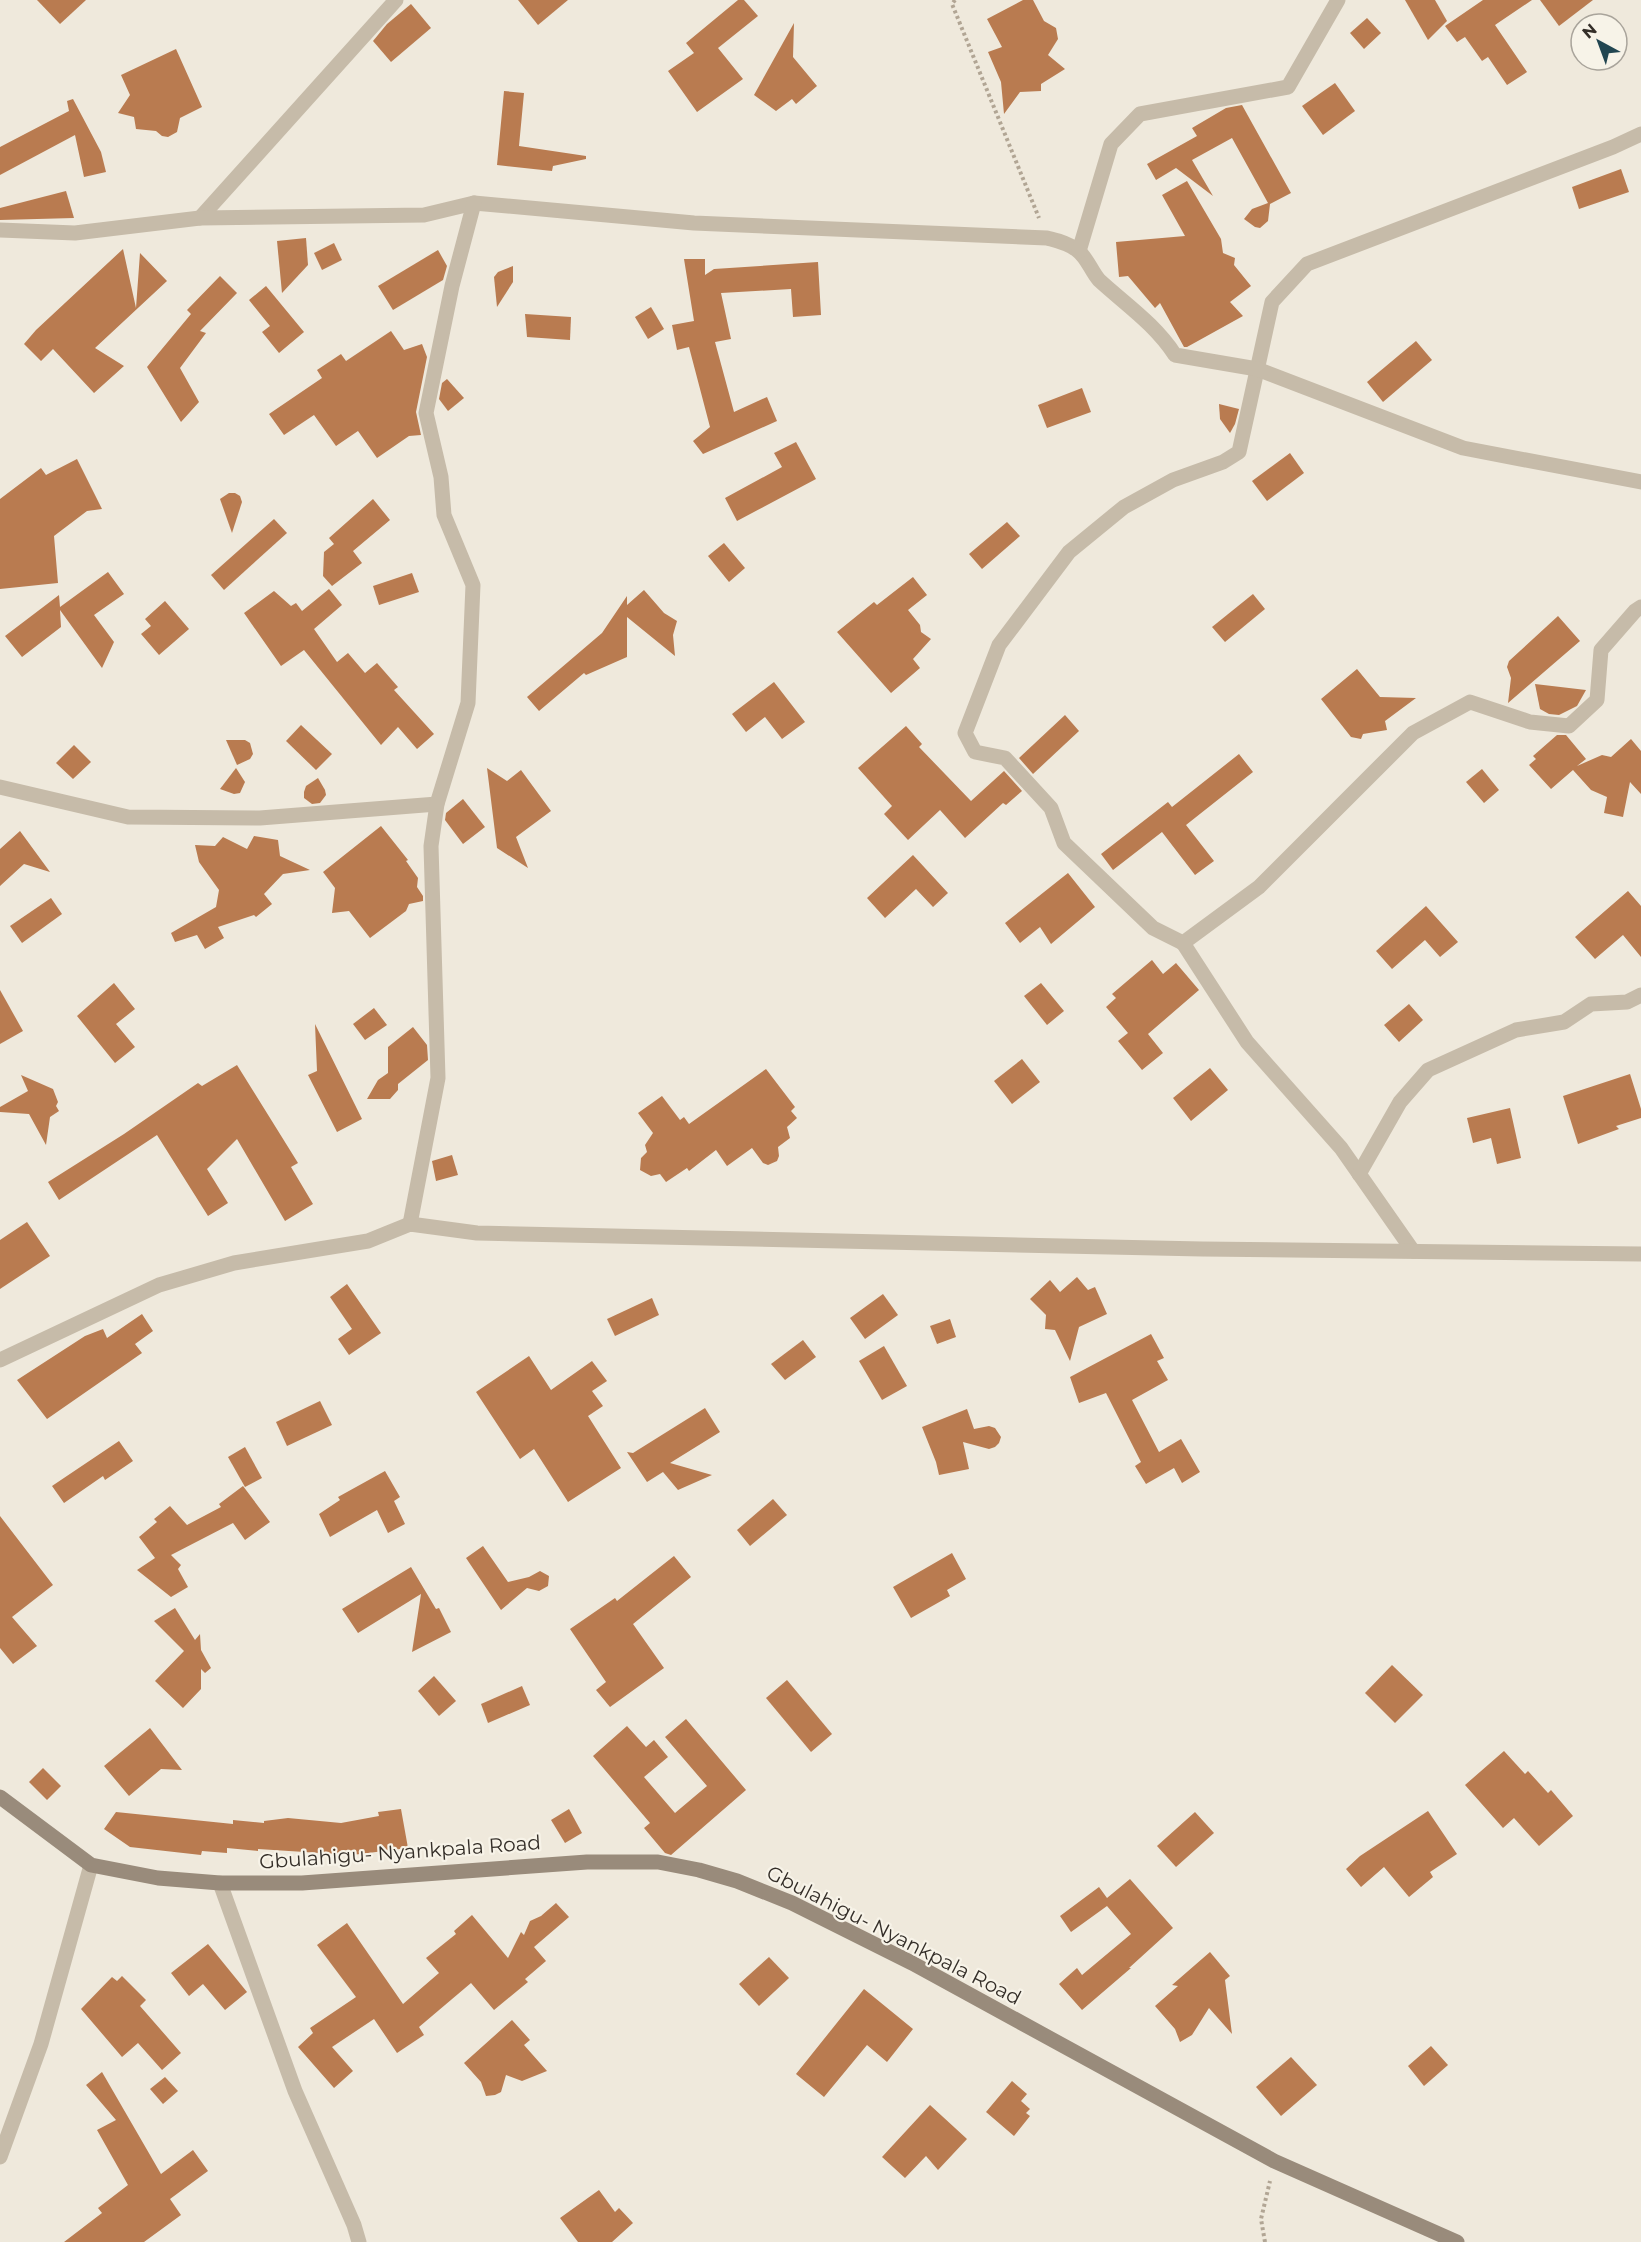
<svg xmlns="http://www.w3.org/2000/svg" width="1641" height="2242" font-family="Montserrat,sans-serif">
	<rect width="100%" height="100%" fill="#efe9dc"/>
	<!-- building -->
	<g fill="#b97b50">
		<polygon points="37,0 86,0 60,24"/>
		<polygon points="518,0 568,0 538,25"/>
		<polygon points="738,0 744,0 758,16 718,48 743,79 697,112 668,71 694,53 686,43"/>
		<polygon points="1023,0 1033,0 1044,21 1056,28 1058,39 1048,55 1065,69 1041,84 1041,91 1020,92 1004,114 1001,82 988,52 1002,47 987,19"/>
		<polygon points="1405,0 1435,0 1447,21 1428,40"/>
		<polygon points="1483,0 1532,0 1495,25 1527,72 1507,85 1488,57 1482,61 1465,37 1457,42 1445,26"/>
		<polygon points="1540,0 1593,0 1559,26"/>
		<polygon points="411,4 431,28 391,62 373,41 387,24"/>
		<polygon points="1367,18 1381,33 1364,49 1350,33"/>
		<polygon points="794,23 793,57 817,86 796,104 792,99 776,111 754,95"/>
		<polygon points="176,49 202,107 180,118 177,132 168,137 162,136 156,131 136,129 134,117 118,113 130,95 121,75"/>
		<polygon points="1335,83 1355,111 1323,135 1302,106"/>
		<polygon points="504,91 524,93 519,146 586,156 586,159 553,166 552,171 497,165"/>
		<polygon points="73,99 101,152 106,172 84,177 75,135 0,175 0,147 69,111 67,101"/>
		<polygon points="1242,105 1291,193 1270,204 1268,221 1260,228 1255,227 1244,219 1252,209 1268,203 1232,138 1192,160 1213,196 1176,168 1156,180 1147,164 1197,136 1192,128 1226,108"/>
		<polygon points="1621,169 1629,192 1579,209 1572,187"/>
		<polygon points="1187,181 1221,239 1223,253 1235,258 1234,265 1251,286 1230,302 1243,316 1187,347 1184,347 1160,303 1155,308 1128,276 1119,277 1116,242 1185,236 1162,195"/>
		<polygon points="66,191 74,218 0,220 0,208"/>
		<polygon points="306,238 308,265 282,293 277,241"/>
		<polygon points="334,243 342,260 322,270 314,253"/>
		<polygon points="123,249 136,308 140,253 167,281 95,348 124,366 94,393 53,349 41,361 24,344 36,330"/>
		<polygon points="438,250 447,266 443,280 393,310 378,286"/>
		<polygon points="684,259 705,259 705,275 714,269 818,262 821,315 793,317 791,289 721,293 731,339 715,342 734,412 767,397 777,421 703,454 693,441 710,427 689,347 677,350 672,325 694,321"/>
		<polygon points="513,266 513,282 497,307 494,277 498,272"/>
		<polygon points="220,276 237,293 200,331 206,333 180,368 199,402 181,422 147,367 191,314 187,310"/>
		<polygon points="266,286 304,332 279,353 262,332 270,326 249,300"/>
		<polygon points="651,307 664,329 648,339 635,317"/>
		<polygon points="525,314 571,317 570,340 527,337"/>
		<polygon points="391,331 404,350 422,344 427,357 416,412 421,435 409,436 377,458 358,431 336,446 314,415 284,435 269,414 322,378 317,370 341,354 346,361"/>
		<polygon points="1416,341 1432,360 1383,402 1367,382"/>
		<polygon points="447,379 464,398 448,411 439,399 442,383"/>
		<polygon points="1082,388 1091,412 1047,428 1038,405"/>
		<polygon points="1219,404 1239,409 1235,424 1230,433 1220,419"/>
		<polygon points="796,442 816,479 737,521 725,498 782,467 774,453"/>
		<polygon points="1290,453 1304,473 1267,501 1252,481"/>
		<polygon points="77,459 102,509 87,511 54,536 58,583 0,589 0,499 41,468 46,475"/>
		<polygon points="229,493 235,493 240,496 242,502 232,533 220,499"/>
		<polygon points="373,499 390,520 353,551 362,563 332,586 323,576 324,552 334,544 329,538"/>
		<polygon points="274,519 287,533 224,590 211,575"/>
		<polygon points="1007,522 1020,536 982,569 969,554"/>
		<polygon points="724,543 745,568 729,582 708,556"/>
		<polygon points="108,572 124,594 94,615 114,642 102,668 60,610 61,627 22,657 5,636 59,595 60,607"/>
		<polygon points="412,573 419,592 379,605 373,586"/>
		<polygon points="913,577 927,595 908,610 920,625 921,632 931,639 913,659 920,668 891,693 837,632 874,602 877,605"/>
		<polygon points="329,589 342,605 314,629 337,662 348,653 365,673 377,663 398,687 394,690 434,734 417,749 398,727 381,745 304,650 281,666 244,613 274,591 291,606 296,603 302,611"/>
		<polygon points="644,590 664,613 677,621 673,635 675,656 627,617 627,657 586,675 584,673 539,711 527,697 602,633 627,596 627,605"/>
		<polygon points="1253,594 1265,609 1225,642 1212,627"/>
		<polygon points="165,601 189,629 159,655 141,634 151,626 145,619"/>
		<polygon points="1558,616 1580,641 1508,703 1511,678 1507,667 1509,661"/>
		<polygon points="1357,669 1380,697 1416,698 1385,721 1387,730 1363,734 1361,739 1351,737 1321,699"/>
		<polygon points="774,682 805,722 782,739 765,717 746,732 732,714"/>
		<polygon points="1535,684 1586,690 1577,706 1559,715 1549,714 1540,709"/>
		<polygon points="1065,715 1079,731 1033,774 1019,758"/>
		<polygon points="301,725 332,754 316,770 286,741"/>
		<polygon points="906,726 922,744 919,747 971,801 1004,771 1022,791 1006,805 1003,803 965,838 940,810 908,840 884,814 892,806 858,768"/>
		<polygon points="1557,735 1566,735 1586,759 1577,766 1602,755 1611,757 1631,739 1641,751 1641,794 1630,782 1623,817 1604,813 1607,797 1591,790 1573,770 1551,789 1529,765 1536,759 1533,756"/>
		<polygon points="226,740 245,740 250,743 253,754 250,759 237,765"/>
		<polygon points="74,745 91,762 73,779 56,763"/>
		<polygon points="1239,754 1253,772 1186,825 1214,861 1195,875 1162,832 1113,870 1101,854 1168,802 1172,807"/>
		<polygon points="236,768 245,782 240,793 234,794 220,789"/>
		<polygon points="487,768 507,781 521,770 551,811 516,837 528,868 497,848"/>
		<polygon points="1482,769 1499,790 1484,803 1466,782"/>
		<polygon points="318,778 325,790 326,795 320,803 312,804 304,798 304,792 306,786"/>
		<polygon points="463,799 485,827 463,844 445,820 446,813"/>
		<polygon points="381,826 408,860 406,861 418,878 417,887 423,896 423,901 409,904 406,911 370,938 349,911 332,913 335,888 323,872"/>
		<polygon points="20,831 50,872 24,864 0,886 0,849"/>
		<polygon points="254,836 278,840 280,856 310,870 283,874 264,894 272,904 256,917 254,915 218,927 224,938 205,949 197,935 175,942 171,933 216,907 219,890 199,862 195,845 215,846 223,837 247,849"/>
		<polygon points="913,855 948,893 933,907 916,889 885,918 867,898"/>
		<polygon points="1068,873 1095,907 1051,944 1040,927 1020,943 1005,923"/>
		<polygon points="1628,891 1641,906 1641,957 1623,935 1595,959 1575,937"/>
		<polygon points="51,898 62,914 22,943 10,926"/>
		<polygon points="1426,906 1458,942 1440,957 1425,940 1392,969 1376,951"/>
		<polygon points="1152,960 1163,974 1176,963 1199,990 1148,1034 1163,1053 1142,1070 1118,1041 1128,1033 1106,1007 1116,998 1112,994"/>
		<polygon points="114,983 135,1009 116,1024 135,1047 115,1063 77,1016"/>
		<polygon points="1041,983 1064,1011 1047,1025 1024,996"/>
		<polygon points="0,990 23,1031 0,1044"/>
		<polygon points="1409,1004 1423,1020 1399,1042 1384,1025"/>
		<polygon points="374,1008 387,1025 365,1040 353,1024"/>
		<polygon points="315,1024 362,1119 337,1132 308,1075 317,1071"/>
		<polygon points="413,1027 427,1045 428,1060 398,1084 398,1090 390,1099 367,1099 378,1080 388,1073 388,1047"/>
		<polygon points="1022,1059 1040,1082 1012,1104 994,1081"/>
		<polygon points="237,1065 298,1163 291,1167 313,1204 285,1221 237,1139 207,1169 228,1203 208,1216 157,1135 59,1200 48,1182 124,1134 198,1083 202,1086"/>
		<polygon points="1210,1068 1228,1090 1191,1121 1173,1098"/>
		<polygon points="766,1069 795,1107 791,1111 797,1118 787,1127 790,1138 778,1147 779,1156 777,1161 768,1165 763,1163 752,1148 727,1166 716,1150 689,1171 687,1168 666,1182 660,1174 651,1176 640,1170 641,1158 647,1152 645,1145 653,1133 638,1113 662,1096 680,1120 684,1117 689,1124"/>
		<polygon points="1630,1074 1641,1109 1641,1118 1616,1126 1619,1129 1578,1144 1563,1096"/>
		<polygon points="21,1075 53,1089 58,1102 56,1106 59,1111 50,1117 46,1145 29,1114 0,1112 0,1107 28,1091"/>
		<polygon points="1510,1108 1521,1158 1497,1164 1491,1138 1473,1143 1467,1118"/>
		<polygon points="452,1155 458,1175 436,1181 432,1161"/>
		<polygon points="27,1222 50,1256 0,1289 0,1240"/>
		<polygon points="1077,1277 1088,1290 1095,1287 1107,1314 1079,1327 1070,1361 1055,1330 1045,1329 1046,1315 1030,1299 1050,1280 1060,1292"/>
		<polygon points="347,1284 381,1333 349,1355 338,1339 352,1329 330,1297"/>
		<polygon points="883,1294 898,1315 865,1339 850,1318"/>
		<polygon points="652,1298 659,1315 615,1336 607,1319"/>
		<polygon points="142,1314 153,1331 135,1344 142,1353 47,1419 17,1380 85,1336 103,1329 107,1338"/>
		<polygon points="950,1319 956,1337 937,1344 930,1326"/>
		<polygon points="1151,1334 1164,1358 1157,1361 1168,1380 1132,1400 1159,1452 1181,1439 1200,1472 1182,1483 1174,1468 1146,1484 1135,1466 1141,1462 1106,1393 1079,1403 1070,1377"/>
		<polygon points="803,1340 816,1357 785,1380 771,1364"/>
		<polygon points="884,1346 907,1386 882,1400 859,1361"/>
		<polygon points="529,1356 551,1390 592,1361 607,1381 592,1391 603,1406 588,1416 621,1468 568,1502 534,1449 520,1459 476,1392"/>
		<polygon points="320,1401 332,1425 287,1446 276,1422"/>
		<polygon points="705,1408 720,1432 670,1463 712,1475 678,1490 663,1472 647,1482 627,1452 633,1453"/>
		<polygon points="967,1409 974,1429 989,1426 995,1428 1001,1437 999,1443 995,1447 989,1449 963,1442 969,1469 939,1475 936,1462 922,1427"/>
		<polygon points="119,1441 133,1461 105,1480 103,1476 64,1503 52,1486"/>
		<polygon points="245,1447 262,1478 245,1487 228,1457"/>
		<polygon points="385,1471 400,1497 394,1501 405,1524 388,1533 377,1510 330,1537 319,1514 340,1500 338,1497"/>
		<polygon points="243,1486 270,1522 245,1540 233,1523 171,1555 181,1565 178,1569 188,1587 171,1597 137,1570 155,1558 139,1537 157,1522 154,1519 170,1506 187,1525 221,1507 219,1504"/>
		<polygon points="773,1499 787,1515 750,1546 737,1530"/>
		<polygon points="0,1516 53,1585 12,1617 37,1646 13,1664 0,1648"/>
		<polygon points="483,1546 508,1582 529,1577 540,1571 549,1576 548,1586 539,1591 527,1588 501,1610 466,1558"/>
		<polygon points="952,1553 966,1579 947,1590 950,1596 911,1618 893,1587"/>
		<polygon points="674,1556 691,1577 633,1624 664,1668 610,1707 596,1690 606,1682 570,1629 615,1598 617,1601"/>
		<polygon points="411,1567 436,1609 439,1608 451,1632 412,1652 421,1594 358,1633 342,1609"/>
		<polygon points="175,1608 195,1640 200,1634 201,1650 211,1668 205,1673 201,1669 201,1689 183,1708 155,1681 184,1651 154,1621"/>
		<polygon points="1392,1665 1423,1695 1395,1723 1365,1693"/>
		<polygon points="434,1676 456,1701 439,1716 418,1691"/>
		<polygon points="787,1680 832,1734 811,1752 766,1698"/>
		<polygon points="522,1686 530,1705 488,1723 481,1704"/>
		<polygon points="686,1719 746,1790 671,1855 665,1853 644,1828 650,1823 593,1756 627,1726 646,1747 654,1740 668,1757 644,1777 675,1813 707,1786 665,1737"/>
		<polygon points="150,1728 182,1770 161,1769 129,1796 104,1766"/>
		<polygon points="1504,1751 1525,1774 1528,1771 1548,1793 1551,1790 1573,1816 1539,1846 1514,1818 1503,1828 1465,1785"/>
		<polygon points="43,1768 61,1786 47,1800 29,1782"/>
		<polygon points="401,1809 408,1848 352,1855 352,1852 320,1855 320,1853 258,1849 258,1851 227,1848 227,1853 202,1851 201,1855 130,1847 104,1829 116,1812 233,1824 233,1820 264,1823 264,1821 288,1818 341,1823 379,1816 378,1812"/>
		<polygon points="569,1809 582,1833 565,1843 551,1820"/>
		<polygon points="1428,1811 1457,1854 1430,1872 1433,1877 1409,1897 1384,1867 1361,1887 1346,1869 1360,1856"/>
		<polygon points="1195,1812 1214,1833 1176,1867 1157,1846"/>
		<polygon points="1130,1879 1173,1928 1129,1968 1131,1968 1082,2010 1059,1984 1077,1968 1082,1975 1131,1934 1107,1906 1071,1932 1060,1916 1099,1887 1107,1898"/>
		<polygon points="556,1903 569,1917 534,1947 546,1961 525,1979 528,1982 494,2010 471,1983 419,2027 424,2035 397,2053 374,2019 332,2047 353,2071 334,2088 298,2047 313,2033 310,2028 356,1997 317,1945 347,1923 403,2004 439,1973 426,1958 456,1934 454,1931 472,1915 508,1958 521,1932 524,1935 530,1921 541,1916"/>
		<polygon points="208,1944 247,1992 225,2010 203,1984 189,1996 171,1973"/>
		<polygon points="1210,1952 1230,1976 1225,1980 1232,2034 1209,2008 1192,2035 1180,2042 1175,2029 1155,2006 1178,1986 1172,1985"/>
		<polygon points="769,1957 789,1978 759,2006 739,1984"/>
		<polygon points="122,1976 146,2000 140,2006 181,2053 162,2070 138,2043 122,2057 81,2009 112,1977 117,1981"/>
		<polygon points="864,1989 913,2029 887,2062 867,2045 824,2097 796,2074"/>
		<polygon points="512,2020 530,2040 524,2045 547,2071 522,2081 506,2075 501,2092 495,2095 486,2096 481,2082 464,2063"/>
		<polygon points="1431,2046 1448,2065 1424,2086 1408,2066"/>
		<polygon points="1291,2057 1317,2085 1281,2116 1256,2087"/>
		<polygon points="102,2072 161,2174 193,2150 208,2171 170,2199 181,2215 144,2242 64,2242 102,2213 98,2208 128,2185 97,2130 116,2120 86,2085"/>
		<polygon points="165,2077 178,2091 163,2104 150,2089"/>
		<polygon points="1012,2081 1027,2094 1021,2101 1030,2109 1026,2113 1030,2116 1014,2136 986,2112"/>
		<polygon points="930,2105 967,2139 938,2170 926,2156 905,2178 882,2157"/>
		<polygon points="599,2190 615,2212 619,2208 633,2223 612,2242 578,2242 560,2218"/>
	</g>
	<g fill="none" stroke-linecap="round" stroke-linejoin="round">
		<!-- path -->
		<g stroke="#b1a594" stroke-width="4" stroke-dasharray="3 3" stroke-linecap="butt">
			<polyline points="955,0 952,4 1039,218"/>
			<polyline points="1265,2242 1261,2219 1270,2181"/>
		</g>
		<!-- street -->
		<g stroke="#c6bba9" stroke-width="15">
			<polyline points="1641,134 1613,147 1307,264 1272,302 1239,452 1223,462 1173,480 1124,507 1069,552 999,645 965,733 975,752 1005,758 1051,808 1064,843 1153,928 1183,943 1259,887 1413,733 1470,702 1530,722 1569,726 1597,700 1601,650 1635,611 1641,607"/>
			<polyline points="200,218 396,0"/>
			<path d="M0 230 75 233 200 218 424 215 474 203 694 223 1047 238C1058 241 1068 243 1077 250 1087 257 1091 271 1099 280 1125 304 1155 324 1175 355L1257 369 1463 448 1641 482"/>
			<polyline points="1079,251 1111,144 1140,114 1288,87 1338,0"/>
			<polyline points="0,787 128,817 260,818 437,804"/>
			<polyline points="1183,943 1247,1042 1341,1148 1413,1251"/>
			<polyline points="1359,1174 1400,1102 1428,1070 1516,1030 1564,1022 1591,1004 1627,1002 1641,995"/>
			<polyline points="410,1224 438,1078 431,846 437,804 468,703 473,585 444,515 441,477 426,413 452,286 474,203"/>
			<polyline points="0,1360 159,1285 234,1263 368,1241 410,1224 477,1233 1202,1249 1641,1254"/>
			<polyline points="220,1883 295,2091 354,2225 359,2242"/>
			<polyline points="0,2157 41,2044 91,1865"/>
		</g>
		<!-- secondary -->
		<polyline stroke="#998b7b" stroke-width="15" points="0,1797 91,1865 158,1878 220,1883 302,1883 587,1862 658,1862 699,1870 737,1881 792,1903 912,1963 1274,2161 1457,2242"/>
	</g>
	<g text-anchor="middle" dominant-baseline="central" stroke-width="4.5" stroke-linejoin="round" paint-order="stroke">
		<!-- street labels -->
		<g font-size="20" fill="#342e28" stroke="#f7f3e8">
			<text transform="translate(400 1852) rotate(-4)">Gbulahigu- Nyankpala Road</text>
			<text transform="translate(894 1935) rotate(27)">Gbulahigu- Nyankpala Road</text>
		</g>
	</g>
	<!-- north arrow -->
	<g transform="translate(1599 42) rotate(319)"><circle r="28" fill="#f7f3e8" stroke="#a9a49b" stroke-width="1.5"/>
	<path d="M0-4.5L10 22L0 15L-10 22Z" fill="#224651"/>
	<text y="-9" font-size="16" font-weight="bold" text-anchor="middle" fill="#342e28">N</text>
	</g>
</svg>
